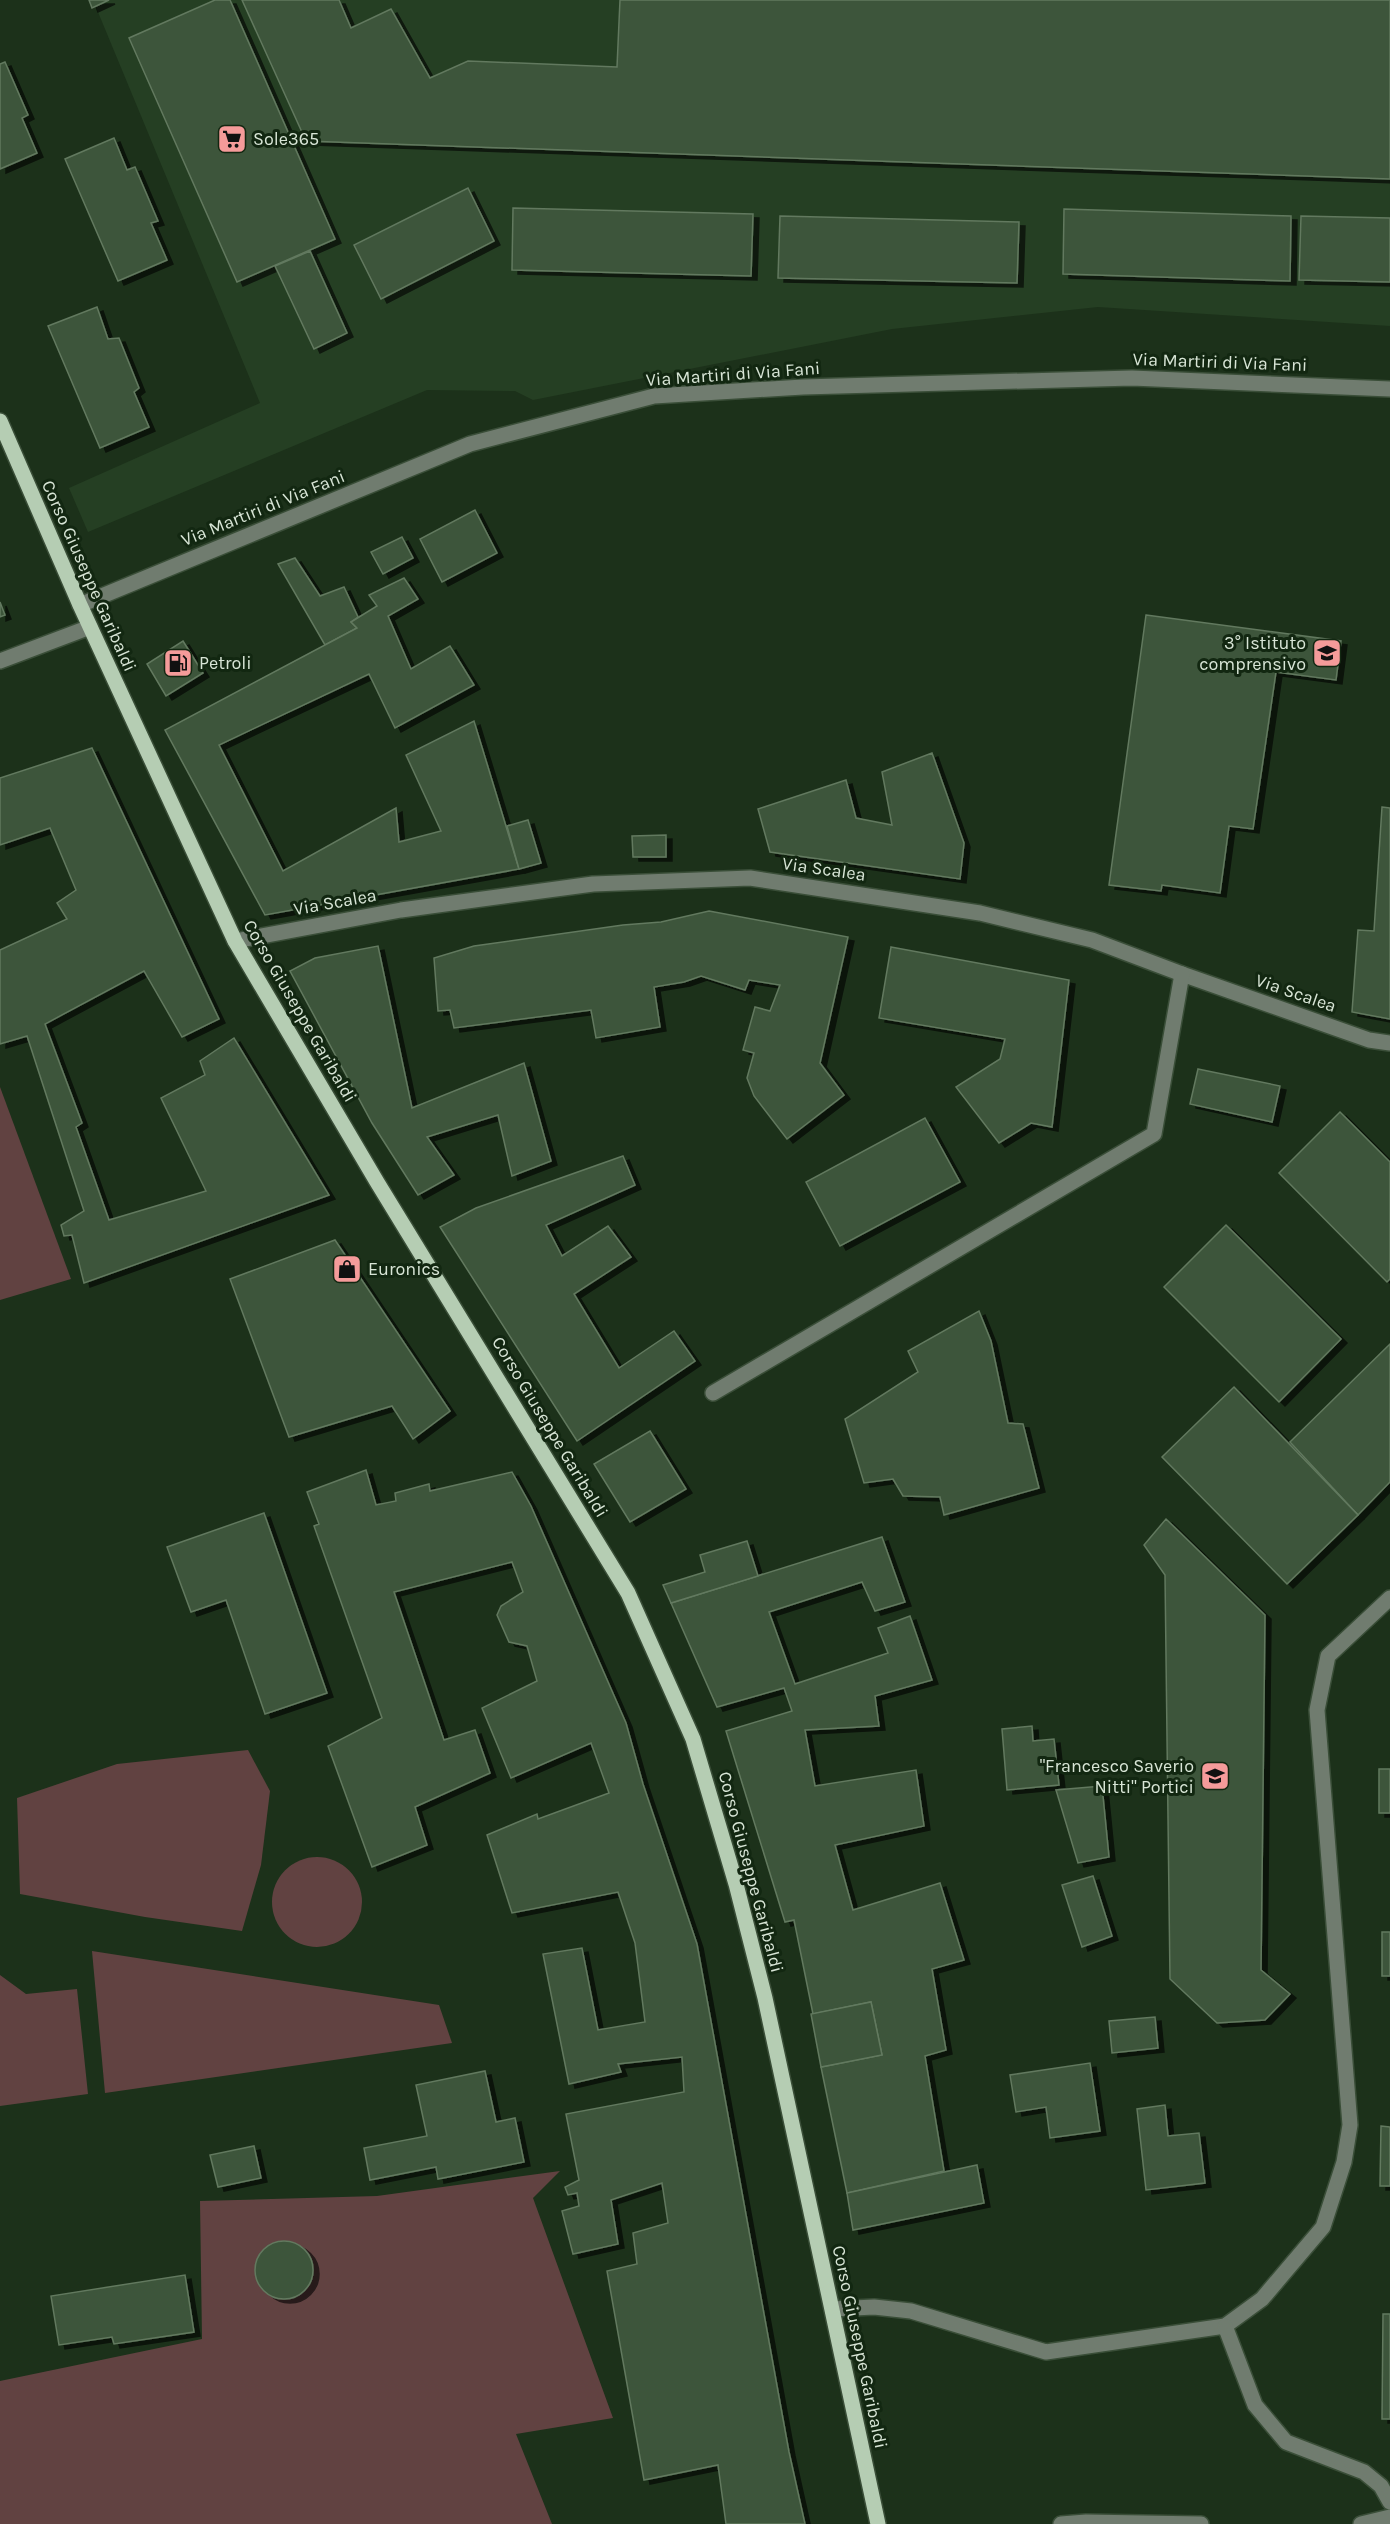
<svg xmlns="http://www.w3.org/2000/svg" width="1390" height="2524" font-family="Karla,sans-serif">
	<defs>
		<filter id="shadow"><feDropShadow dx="6" dy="4" stdDeviation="0" flood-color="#0009"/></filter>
	</defs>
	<rect width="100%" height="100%" fill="#1c311a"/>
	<!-- built -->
	<polygon fill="#253f23" points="93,0 1390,0 1390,326 1098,307 892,329 533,400 515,391 427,390 88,532 69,488 260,403"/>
	<!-- green -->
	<g fill="#614241">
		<polygon points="0,1087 71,1279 0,1300"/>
		<polygon points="248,1750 270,1791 261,1865 242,1931 145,1917 20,1894 17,1798 117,1764"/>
		<circle cx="317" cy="1902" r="45"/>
		<polygon points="92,1951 439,2005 452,2043 105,2093"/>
		<polygon points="0,1975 26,1994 77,1989 88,2094 0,2106"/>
		<polygon points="560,2171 533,2198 613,2418 516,2434 552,2524 0,2524 0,2381 202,2339 200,2201 377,2196"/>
	</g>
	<!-- building -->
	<g fill="#3d553a" stroke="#62795f" stroke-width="1.5" filter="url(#shadow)">
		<polygon points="89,0 109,0 92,8"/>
		<polygon points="215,0 230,0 335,239 237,282 129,38"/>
		<polygon points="242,0 339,0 351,28 391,9 430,78 468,61 617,67 620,0 1390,0 1390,179 306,141"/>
		<polygon points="5,62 28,115 22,118 37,153 0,169 0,64"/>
		<polygon points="114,138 127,170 135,167 158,221 151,223 167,260 118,281 65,159"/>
		<polygon points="468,188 494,241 381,299 354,245"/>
		<polygon points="513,208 753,214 751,276 512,270"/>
		<polygon points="1064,209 1291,216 1290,281 1063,274"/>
		<polygon points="780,216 1019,222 1017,283 778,278"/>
		<polygon points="1301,216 1390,218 1390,282 1299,280"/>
		<polygon points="310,251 347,333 314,349 275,266"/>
		<polygon points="97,307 108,339 119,338 139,388 134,392 149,427 100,448 48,326"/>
		<polygon points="475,510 497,553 442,582 420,539"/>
		<polygon points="402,537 413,558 383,574 371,552"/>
		<polygon points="295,558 320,596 344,587 358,617 351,622 357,628 325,645 278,564"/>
		<polygon points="404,578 418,599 388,616 411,669 450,646 474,685 395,728 369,674 219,745 283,871 396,808 399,842 441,831 406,755 474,721 519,869 265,915 165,730 357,628 351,622 377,606 369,595"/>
		<polygon points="0,602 5,615 0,617"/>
		<polygon points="1146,615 1341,641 1336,680 1276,672 1253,829 1229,826 1220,893 1162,885 1161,891 1109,885"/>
		<polygon points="183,641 203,673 166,696 147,664"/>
		<polygon points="92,748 219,1019 182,1037 144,971 45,1024 82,1123 76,1127 109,1220 206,1191 161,1098 205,1075 200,1061 234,1038 329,1195 84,1283 72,1235 64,1236 61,1225 84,1211 27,1036 0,1044 0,950 67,919 57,903 76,890 50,828 0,845 0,778"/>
		<polygon points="932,753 964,843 960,879 770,852 758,809 846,780 856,818 892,825 882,772"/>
		<polygon points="1382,807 1390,808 1390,1019 1352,1012 1358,930 1374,931"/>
		<polygon points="528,820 541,863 519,869 507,826"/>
		<polygon points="666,835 666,857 633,857 632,836"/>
		<polygon points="709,911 848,937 820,1063 844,1095 787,1139 754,1096 747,1078 754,1053 743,1050 755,1007 770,1011 780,985 749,980 745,990 701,976 684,982 654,987 660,1027 596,1038 591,1010 454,1028 450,1010 438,1011 434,958 474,946 623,925 661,922"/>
		<polygon points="378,946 412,1108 524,1063 551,1161 512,1176 498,1115 427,1137 454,1175 418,1195 372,1123 290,971 315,958"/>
		<polygon points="891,947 1069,980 1052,1127 1031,1123 999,1143 956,1087 1000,1059 1005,1039 879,1018"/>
		<polygon points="1198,1069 1280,1086 1272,1122 1190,1104"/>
		<polygon points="1340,1112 1390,1162 1390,1279 1387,1282 1279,1173"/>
		<polygon points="925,1118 960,1182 840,1246 806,1182"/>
		<polygon points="623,1156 635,1185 546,1225 562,1256 608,1226 631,1257 574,1294 619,1368 674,1331 695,1361 577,1441 440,1227 476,1208"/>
		<polygon points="1226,1225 1341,1339 1279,1402 1164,1287"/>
		<polygon points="335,1240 450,1411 413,1439 392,1406 289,1437 230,1279"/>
		<polygon points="979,1311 991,1341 1008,1423 1023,1424 1039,1488 944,1515 940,1497 903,1496 893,1479 864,1483 845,1419 918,1372 908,1351"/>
		<polygon points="1390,1344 1390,1482 1358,1515 1290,1442"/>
		<polygon points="1234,1387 1358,1515 1287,1584 1162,1457"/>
		<polygon points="650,1431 686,1489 630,1522 594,1464"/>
		<polygon points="366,1470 376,1505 396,1501 395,1493 429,1484 430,1491 512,1472 531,1506 626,1723 643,1784 697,1944 789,2452 805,2524 726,2524 718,2465 644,2480 607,2271 637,2264 633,2233 668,2223 662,2183 611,2200 618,2244 573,2254 562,2211 579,2206 577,2193 568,2195 565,2187 579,2180 566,2114 684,2092 682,2057 618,2064 621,2072 569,2084 543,1954 582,1948 598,2030 645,2022 635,1943 618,1892 512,1913 487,1835 537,1814 538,1819 609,1793 591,1743 511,1778 482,1708 537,1681 527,1646 509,1642 497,1615 501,1606 523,1592 512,1562 394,1592 444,1740 475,1730 490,1773 415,1807 427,1845 372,1867 328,1746 382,1718 314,1526 319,1524 307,1492"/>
		<polygon points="264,1513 327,1693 265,1714 226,1600 191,1612 167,1547"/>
		<polygon points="1166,1519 1265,1615 1261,1970 1290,1994 1265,2020 1217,2023 1170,1979 1165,1575 1144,1545"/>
		<polygon points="882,1537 905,1602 875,1611 862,1582 769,1612 795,1684 888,1653 878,1628 910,1616 932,1680 875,1696 879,1726 805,1730 815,1786 916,1770 924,1826 835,1845 853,1910 940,1883 964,1960 932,1969 946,2050 925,2056 944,2171 847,2193 821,2067 882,2055 871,2002 813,2014 794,1920 785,1922 726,1731 792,1711 784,1688 717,1707 671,1603"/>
		<polygon points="747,1541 758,1576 671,1603 663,1585 705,1572 700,1555"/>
		<polygon points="1032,1726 1033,1741 1054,1739 1059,1785 1007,1790 1002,1729"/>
		<rect x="1379" y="1769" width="11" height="44"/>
		<polygon points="1102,1786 1109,1857 1078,1863 1056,1790"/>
		<polygon points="1093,1876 1112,1936 1082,1947 1062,1885"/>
		<rect x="1382" y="1932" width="8" height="44"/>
		<polygon points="871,2002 882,2055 821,2067 811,2014"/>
		<polygon points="1155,2017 1158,2048 1112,2053 1109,2021"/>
		<polygon points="1090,2063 1100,2131 1050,2138 1046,2107 1016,2112 1010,2075"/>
		<polygon points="485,2071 496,2122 515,2118 524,2162 438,2179 436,2167 370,2180 364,2148 427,2136 416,2085"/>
		<polygon points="1165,2105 1168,2136 1199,2133 1205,2183 1146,2190 1137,2109"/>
		<polygon points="1381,2126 1390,2127 1390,2186 1380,2186"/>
		<polygon points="254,2146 261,2178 218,2187 210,2155"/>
		<polygon points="977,2165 984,2203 853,2230 847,2193"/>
		<circle cx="284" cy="2270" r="29"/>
		<polygon points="185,2275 194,2332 114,2344 112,2337 59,2345 51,2296"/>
		<polygon points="1383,2314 1390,2314 1390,2419 1382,2419"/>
	</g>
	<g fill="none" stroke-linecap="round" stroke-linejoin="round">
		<!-- minor casing -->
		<g stroke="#3a4e38" stroke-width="18">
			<g id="minor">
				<polyline points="80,605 470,444 654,396 803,387 1132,378 1390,389"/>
				<polyline points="0,661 90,627"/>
				<polyline points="235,941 401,910 593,884 750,878 980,913 1092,940 1182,974 1369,1040 1390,1043"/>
				<polyline points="713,1393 1154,1134 1182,974"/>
				<polyline points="833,2309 874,2307 911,2311 1046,2352 1225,2326 1262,2299 1323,2227 1344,2162 1350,2125 1317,1710 1328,1656 1390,1598"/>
				<polyline points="1225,2326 1255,2405 1286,2442 1364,2472 1381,2486 1390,2502"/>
				<polyline points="1061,2524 1086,2522 1201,2524"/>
				<polyline points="1361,2524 1390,2517"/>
			</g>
		</g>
		<!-- major casing -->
		<g stroke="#3a4e38" stroke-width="18">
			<polyline id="major" points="0,421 80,605 235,941 377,1182 628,1593 693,1739 736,1884 765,1998 878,2524"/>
		</g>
		<!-- minor -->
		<use href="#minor" stroke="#707c6f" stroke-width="15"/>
		<!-- major -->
		<use href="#major" stroke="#b5cdb3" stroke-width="15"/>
	</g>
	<!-- icons -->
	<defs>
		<g id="supermarket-square" transform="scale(1.5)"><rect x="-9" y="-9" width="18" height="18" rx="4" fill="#f59b9a" stroke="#122711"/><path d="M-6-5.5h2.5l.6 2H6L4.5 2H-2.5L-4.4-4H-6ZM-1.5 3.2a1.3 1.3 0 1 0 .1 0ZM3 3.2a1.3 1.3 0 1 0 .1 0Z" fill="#111"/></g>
		<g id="school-square" transform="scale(1.5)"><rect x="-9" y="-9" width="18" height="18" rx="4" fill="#f59b9a" stroke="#122711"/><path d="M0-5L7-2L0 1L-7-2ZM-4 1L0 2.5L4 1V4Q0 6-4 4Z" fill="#111"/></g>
		<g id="fuel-square" transform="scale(1.5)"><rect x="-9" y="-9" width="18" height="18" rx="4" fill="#f59b9a" stroke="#122711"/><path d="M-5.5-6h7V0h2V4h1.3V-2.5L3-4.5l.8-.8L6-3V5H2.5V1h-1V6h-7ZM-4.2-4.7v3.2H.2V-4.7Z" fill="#111"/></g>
		<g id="shop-square" transform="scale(1.5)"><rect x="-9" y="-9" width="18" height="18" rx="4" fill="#f59b9a" stroke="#122711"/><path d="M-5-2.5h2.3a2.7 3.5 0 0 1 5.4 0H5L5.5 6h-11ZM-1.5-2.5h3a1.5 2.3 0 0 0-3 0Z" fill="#111"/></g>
	</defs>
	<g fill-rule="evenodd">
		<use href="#supermarket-square" x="232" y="139"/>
		<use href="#school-square" x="1327" y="653"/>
		<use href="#fuel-square" x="178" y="663"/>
		<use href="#shop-square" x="347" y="1269"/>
		<use href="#school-square" x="1215" y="1776"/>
	</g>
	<g text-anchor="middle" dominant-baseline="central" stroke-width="6" stroke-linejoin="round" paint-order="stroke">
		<!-- poi labels -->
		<g font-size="18" fill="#d8e5d6" stroke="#122711" text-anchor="start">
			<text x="253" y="139">Sole365</text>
			<text x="1306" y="643" text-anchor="end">3° Istituto<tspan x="1306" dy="21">comprensivo</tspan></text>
			<text x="199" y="663">Petroli</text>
			<text x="368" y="1269">Euronics</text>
			<text x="1194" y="1766" text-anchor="end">"Francesco Saverio<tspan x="1194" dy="21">Nitti" Portici</tspan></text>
		</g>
		<!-- street labels -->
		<g font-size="18" fill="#d8e5d6" stroke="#122711">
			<text transform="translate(1220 362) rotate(2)">Via Martiri di Via Fani</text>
			<text transform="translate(733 374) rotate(-4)">Via Martiri di Via Fani</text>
			<text transform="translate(263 508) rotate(-22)">Via Martiri di Via Fani</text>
			<text transform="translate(89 576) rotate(66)">Corso Giuseppe Garibaldi</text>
			<text transform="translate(824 869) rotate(8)">Via Scalea</text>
			<text transform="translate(335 902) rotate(-10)">Via Scalea</text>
			<text transform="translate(1296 993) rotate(19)">Via Scalea</text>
			<text transform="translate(300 1011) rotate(60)">Corso Giuseppe Garibaldi</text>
			<text transform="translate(550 1427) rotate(59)">Corso Giuseppe Garibaldi</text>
			<text transform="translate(751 1872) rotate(75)">Corso Giuseppe Garibaldi</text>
			<text transform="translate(860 2347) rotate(78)">Corso Giuseppe Garibaldi</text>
		</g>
	</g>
</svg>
